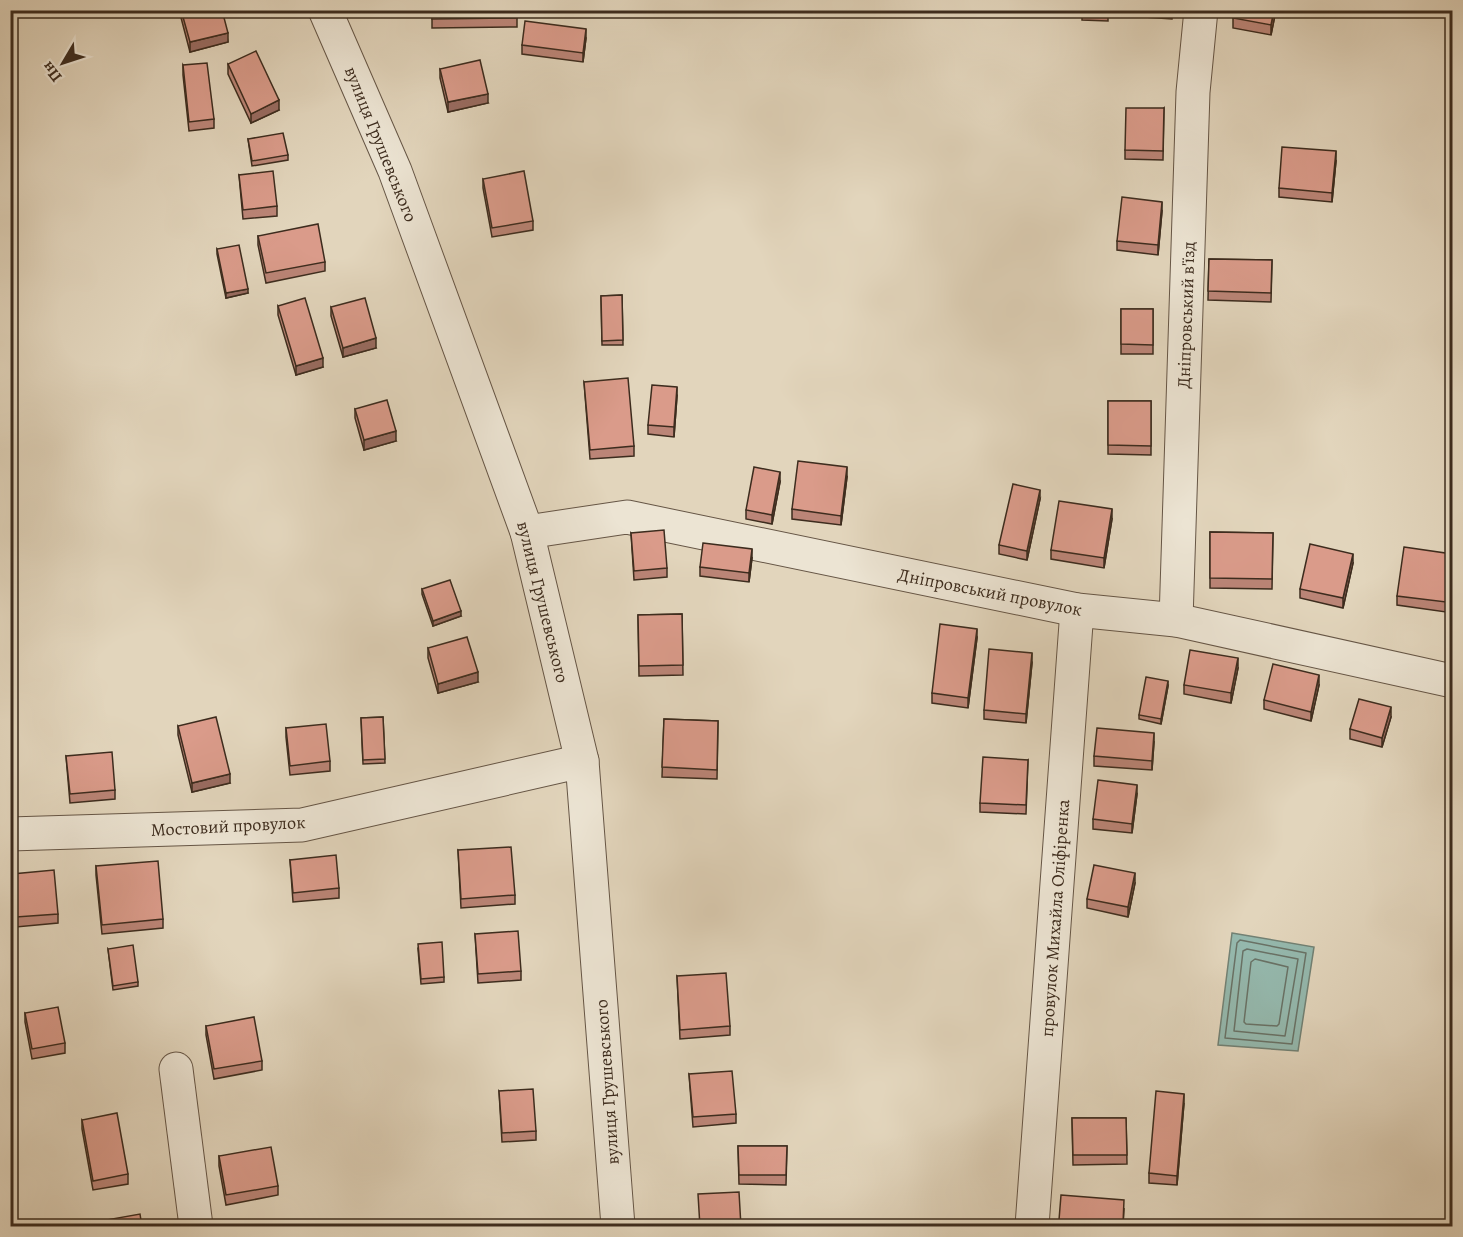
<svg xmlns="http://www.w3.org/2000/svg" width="1463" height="1237" font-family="Alegreya,serif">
	<rect width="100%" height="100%" fill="#e2d5bc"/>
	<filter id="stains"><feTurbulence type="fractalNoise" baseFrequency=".00333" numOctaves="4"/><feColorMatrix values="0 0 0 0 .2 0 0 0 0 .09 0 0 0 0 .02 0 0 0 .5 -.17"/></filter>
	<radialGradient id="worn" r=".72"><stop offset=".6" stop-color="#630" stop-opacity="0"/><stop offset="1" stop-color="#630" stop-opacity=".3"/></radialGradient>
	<!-- water -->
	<polygon fill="#95b9ae" stroke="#728174" stroke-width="1.5" points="1232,933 1314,947 1298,1051 1218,1045"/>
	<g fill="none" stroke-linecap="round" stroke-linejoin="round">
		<!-- shore -->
		<g stroke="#697266" stroke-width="1.5">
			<polygon points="1240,940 1306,953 1292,1044 1225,1038 1237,943"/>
			<polygon points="1247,949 1298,959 1285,1036 1234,1031 1243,951"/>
			<polygon points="1255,959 1288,967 1279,1024 1277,1026 1246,1024 1244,1022 1251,962"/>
		</g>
		<!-- street casing -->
		<g stroke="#665646" stroke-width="35">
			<g id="street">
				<polyline points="325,10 395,171 527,532 582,761 618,1226"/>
				<polyline points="527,532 627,517 1077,610 1176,620 1452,681"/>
				<polyline points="1176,620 1193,92 1201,10"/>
				<polyline points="10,834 302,825 582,761"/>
				<polyline points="176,1069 196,1226"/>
				<polyline points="1032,1226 1077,610"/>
			</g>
		</g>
		<!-- street -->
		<use href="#street" stroke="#ece4d3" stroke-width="33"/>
	</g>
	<!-- wall -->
	<g fill="#bb8577" stroke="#3d2c1e" stroke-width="1.5">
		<polygon points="179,10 222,10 228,42 190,52"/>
		<polygon points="432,10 517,10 517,27 432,28"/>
		<polygon points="1082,10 1108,10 1108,21 1082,20"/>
		<polygon points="1130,10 1173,10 1172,19 1130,16"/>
		<polygon points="1276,10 1271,35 1233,28 1233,18"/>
		<polygon points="586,38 583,62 522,54 522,45"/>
		<polygon points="228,64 279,110 251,123 228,74"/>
		<polygon points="183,65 214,119 214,128 189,131 183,75"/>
		<polygon points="440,69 488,103 448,112 440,78"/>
		<polygon points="1164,108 1163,160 1125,159 1125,150"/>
		<polygon points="248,139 288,155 288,160 252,166"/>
		<polygon points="1336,161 1332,202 1279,197 1279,188"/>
		<polygon points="239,175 277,206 277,216 243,219"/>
		<polygon points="483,179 533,221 533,230 492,237 483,188"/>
		<polygon points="1162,211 1158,255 1117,250 1117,241"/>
		<polygon points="258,236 325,262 325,271 266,283 258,245"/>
		<polygon points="217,249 248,293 226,298 217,254"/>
		<polygon points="1209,259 1272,260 1271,302 1208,300"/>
		<polygon points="622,295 623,345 602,345 601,296"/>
		<polygon points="278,306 323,367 296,375 278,315"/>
		<polygon points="331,307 376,348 343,357 331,316"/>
		<rect x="1121" y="309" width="32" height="45"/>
		<polygon points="584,382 634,446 634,456 590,459"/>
		<polygon points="677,396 674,437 648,434 648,425"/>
		<polygon points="1108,401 1151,401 1151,455 1108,454"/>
		<polygon points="355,409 396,441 364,450 355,418"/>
		<polygon points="847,477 841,525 792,519 792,509"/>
		<polygon points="780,482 772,524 746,519 746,510"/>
		<polygon points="1040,499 1027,560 999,554 999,545"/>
		<polygon points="1112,519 1104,568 1051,559 1051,550"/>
		<polygon points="1210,532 1273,533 1272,589 1210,588"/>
		<polygon points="631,533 667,568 667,577 634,580"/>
		<polygon points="752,558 749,582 700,576 700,567"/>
		<polygon points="1353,563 1343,608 1300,598 1300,589"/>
		<polygon points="1452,563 1446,612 1397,605 1397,596"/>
		<polygon points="422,589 461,616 433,626 422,594"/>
		<polygon points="682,614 683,675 639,676 638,615"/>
		<polygon points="977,638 968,708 932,703 932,693"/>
		<polygon points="428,648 478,682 438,693 428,658"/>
		<polygon points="1032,663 1026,723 984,719 984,710"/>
		<polygon points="1238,668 1231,703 1184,694 1184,685"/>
		<polygon points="1319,685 1311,721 1264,709 1264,700"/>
		<polygon points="1168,686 1161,724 1139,719 1139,715"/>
		<polygon points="383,717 385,763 363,764 361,718"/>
		<polygon points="1391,717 1382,747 1350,739 1350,729"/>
		<polygon points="664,719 718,721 717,779 662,777"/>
		<polygon points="178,726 230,783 192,792 178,735"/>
		<polygon points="286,728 330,761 330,771 290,775 286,737"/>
		<polygon points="1154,742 1152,770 1094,766 1094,756"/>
		<polygon points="66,756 115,790 115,799 70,803"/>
		<polygon points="1028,760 1026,814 980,812 980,803"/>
		<polygon points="1137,794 1132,833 1093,829 1093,819"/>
		<polygon points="458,850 515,895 515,904 461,908"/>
		<polygon points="290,860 339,888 339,898 293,902"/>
		<polygon points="96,866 163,919 163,928 102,934 96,875"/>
		<polygon points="12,874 58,914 58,923 16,927"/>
		<polygon points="1135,883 1128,917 1087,908 1087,899"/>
		<polygon points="475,934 521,971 521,980 478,983"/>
		<polygon points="108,949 138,982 138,986 113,990"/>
		<polygon points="418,949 444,977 444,982 421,984"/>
		<polygon points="677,976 730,1026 730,1035 680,1039"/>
		<polygon points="25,1013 65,1043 65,1053 32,1059 25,1022"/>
		<polygon points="206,1026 262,1061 262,1070 214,1079 206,1035"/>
		<polygon points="689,1074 736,1114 736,1123 693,1127"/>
		<polygon points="499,1091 536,1131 536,1140 502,1142"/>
		<polygon points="1184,1103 1177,1185 1149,1183 1149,1173"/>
		<polygon points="1072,1118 1126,1118 1127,1164 1073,1165"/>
		<polygon points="82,1120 128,1174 128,1184 93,1190 82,1129"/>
		<polygon points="738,1146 787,1146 786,1185 739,1184"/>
		<polygon points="219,1156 278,1186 278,1195 226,1205 219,1166"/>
		<polygon points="1124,1209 1123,1227 1059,1227 1059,1220"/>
	</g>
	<!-- shaded-wall -->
	<g fill="#996c61" stroke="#3d2c1e" stroke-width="1.5">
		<polygon points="1274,10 1276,10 1271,35 1271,25"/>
		<polygon points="586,29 586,38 583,62 583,53"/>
		<polygon points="228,33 228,42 190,52 190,42"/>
		<polygon points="488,94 488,103 448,112 448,102"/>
		<polygon points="279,100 279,110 251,123 251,114"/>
		<polygon points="1336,151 1336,161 1332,202 1332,193"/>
		<polygon points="1162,202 1162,211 1158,255 1158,245"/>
		<polygon points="248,289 248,293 226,298 226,293"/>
		<polygon points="376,338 376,348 343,357 343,348"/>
		<polygon points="323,358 323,367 296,375 296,366"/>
		<polygon points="677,387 677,396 674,437 674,427"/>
		<polygon points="396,431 396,441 364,450 364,440"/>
		<polygon points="847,467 847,477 841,525 841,516"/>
		<polygon points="780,472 780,482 772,524 772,515"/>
		<polygon points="1040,490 1040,499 1027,560 1027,551"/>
		<polygon points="1112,509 1112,519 1104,568 1104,558"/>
		<polygon points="752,549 752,558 749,582 749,573"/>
		<polygon points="1353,554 1353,563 1343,608 1343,598"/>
		<polygon points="1452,554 1452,563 1446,612 1446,602"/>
		<polygon points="461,611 461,616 433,626 433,621"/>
		<polygon points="977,629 977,638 968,708 968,698"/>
		<polygon points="1032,653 1032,663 1026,723 1026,714"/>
		<polygon points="1238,658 1238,668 1231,703 1231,693"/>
		<polygon points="478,672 478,682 438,693 438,684"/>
		<polygon points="1319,675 1319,685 1311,721 1311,712"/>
		<polygon points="1168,681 1168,686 1161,724 1161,719"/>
		<polygon points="1391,707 1391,717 1382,747 1382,738"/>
		<polygon points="1154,733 1154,742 1152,770 1152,761"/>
		<polygon points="230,774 230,783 192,792 192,783"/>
		<polygon points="1137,785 1137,794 1132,833 1132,824"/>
		<polygon points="1135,873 1135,883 1128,917 1128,907"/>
		<polygon points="1184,1094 1184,1103 1177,1185 1177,1176"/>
	</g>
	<!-- building -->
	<g fill="#da9b8a" stroke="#3d2c1e" stroke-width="1.5">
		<polygon points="181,10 222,10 228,33 190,42"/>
		<polygon points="432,10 517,10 517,18 432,19"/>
		<polygon points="1235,10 1274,10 1271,25 1233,18"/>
		<polygon points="525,21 586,29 583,53 522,45"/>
		<polygon points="256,51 279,100 251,114 228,64"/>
		<polygon points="480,60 488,94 448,102 440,69"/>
		<polygon points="207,63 214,119 189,122 183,65"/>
		<polygon points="1126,108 1164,108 1163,151 1125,150"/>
		<polygon points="283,133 288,155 252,161 248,139"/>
		<polygon points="1282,147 1336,151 1332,193 1279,188"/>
		<polygon points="273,171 277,206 243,210 239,175"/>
		<polygon points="524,171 533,221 492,228 483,179"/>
		<polygon points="1122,197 1162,202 1158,245 1117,241"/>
		<polygon points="318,224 325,262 266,273 258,236"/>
		<polygon points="239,245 248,289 226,293 217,249"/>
		<polygon points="1209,259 1272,260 1271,293 1208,291"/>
		<polygon points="622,295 623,340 602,341 601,296"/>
		<polygon points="305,298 323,358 296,366 278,306"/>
		<polygon points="365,298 376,338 343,348 331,307"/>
		<polygon points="1121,309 1153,309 1153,345 1121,344"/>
		<polygon points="628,378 634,446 590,450 584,382"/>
		<polygon points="652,385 677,387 674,427 648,425"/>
		<polygon points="387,400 396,431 364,440 355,409"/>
		<polygon points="1108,401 1151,401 1151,446 1108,445"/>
		<polygon points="798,461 847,467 841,516 792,509"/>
		<polygon points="754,467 780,472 772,515 746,510"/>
		<polygon points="1013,484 1040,490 1027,551 999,545"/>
		<polygon points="1059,501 1112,509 1104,558 1051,550"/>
		<polygon points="664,530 667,568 634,571 631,533"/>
		<polygon points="1210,532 1273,533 1272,579 1210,578"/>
		<polygon points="703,543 752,549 749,573 700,567"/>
		<polygon points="1310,544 1353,554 1343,598 1300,589"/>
		<polygon points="1404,547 1452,554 1446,602 1397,596"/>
		<polygon points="450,580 461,611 433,621 422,589"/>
		<polygon points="682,614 683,665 639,666 638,615"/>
		<polygon points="940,624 977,629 968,698 932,693"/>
		<polygon points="467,637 478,672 438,684 428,648"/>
		<polygon points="989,649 1032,653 1026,714 984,710"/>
		<polygon points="1190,650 1238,658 1231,693 1184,685"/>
		<polygon points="1273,664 1319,675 1311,712 1264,700"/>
		<polygon points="1146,677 1168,681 1161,719 1139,715"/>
		<polygon points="1359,699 1391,707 1382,738 1350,729"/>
		<polygon points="216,717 230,774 192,783 178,726"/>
		<polygon points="383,717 385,759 363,760 361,718"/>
		<polygon points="664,719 718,721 717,770 662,767"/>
		<polygon points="326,724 330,761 290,766 286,728"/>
		<polygon points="1097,728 1154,733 1152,761 1094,756"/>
		<polygon points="112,752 115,790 70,794 66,756"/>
		<polygon points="983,757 1028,760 1026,805 980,803"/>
		<polygon points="1098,780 1137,785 1132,824 1093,819"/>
		<polygon points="511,847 515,895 461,899 458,850"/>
		<polygon points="336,855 339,888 293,893 290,860"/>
		<polygon points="158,861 163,919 102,925 96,866"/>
		<polygon points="1094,865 1135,873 1128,907 1087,899"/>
		<polygon points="54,870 58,914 16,917 12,874"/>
		<polygon points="518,931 521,971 478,974 475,934"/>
		<polygon points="442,942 444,977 421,979 418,944"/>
		<polygon points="133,945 138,982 113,986 108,949"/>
		<polygon points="726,973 730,1026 680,1030 677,976"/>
		<polygon points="58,1007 65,1043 32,1049 25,1013"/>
		<polygon points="254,1017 262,1061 214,1069 206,1026"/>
		<polygon points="732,1071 736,1114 693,1117 689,1074"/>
		<polygon points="533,1089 536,1131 502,1133 499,1091"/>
		<polygon points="1156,1091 1184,1094 1177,1176 1149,1173"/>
		<polygon points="117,1113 128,1174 93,1181 82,1120"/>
		<polygon points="1072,1118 1126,1118 1127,1155 1073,1155"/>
		<polygon points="738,1146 787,1146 786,1175 739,1175"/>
		<polygon points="271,1147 278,1186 226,1195 219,1156"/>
		<polygon points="739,1192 741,1227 700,1227 698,1194"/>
		<polygon points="1061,1195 1124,1200 1123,1224 1059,1220"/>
		<polygon points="140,1214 142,1227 96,1227 95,1222"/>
	</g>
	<g text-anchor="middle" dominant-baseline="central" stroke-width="4.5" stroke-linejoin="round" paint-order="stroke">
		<!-- street labels -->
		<g font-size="18" fill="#3d2c1e" stroke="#ece4d3">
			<text transform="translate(381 144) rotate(68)">вулиця Грушевського</text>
			<text transform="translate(1186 315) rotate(-88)">Дніпровський в'їзд</text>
			<text transform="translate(990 592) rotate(11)">Дніпровський провулок</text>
			<text transform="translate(543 602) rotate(76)">вулиця Грушевського</text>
			<text transform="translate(228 826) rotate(-3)">Мостовий провулок</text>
			<text transform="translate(1055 918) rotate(-86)">провулок Михайла Оліфіренка</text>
			<text transform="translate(607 1082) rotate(-94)">вулиця Грушевського</text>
		</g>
	</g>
	<!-- margin -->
	<rect width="1463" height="1237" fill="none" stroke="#e2d5bc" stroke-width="36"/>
	<rect x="12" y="12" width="1439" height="1213" fill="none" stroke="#3d2c1e" stroke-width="3"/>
	<rect x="18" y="18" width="1427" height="1201" fill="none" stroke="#3d2c1e" stroke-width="1.5"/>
	<!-- north arrow -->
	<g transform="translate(63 63) rotate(231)" stroke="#ece4d3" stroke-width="4.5" paint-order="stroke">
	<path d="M0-4.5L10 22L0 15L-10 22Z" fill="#3d2c1e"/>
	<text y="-9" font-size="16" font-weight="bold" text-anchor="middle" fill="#3d2c1e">Пн</text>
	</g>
	<rect width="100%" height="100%" filter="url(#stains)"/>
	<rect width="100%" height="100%" fill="url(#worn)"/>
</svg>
